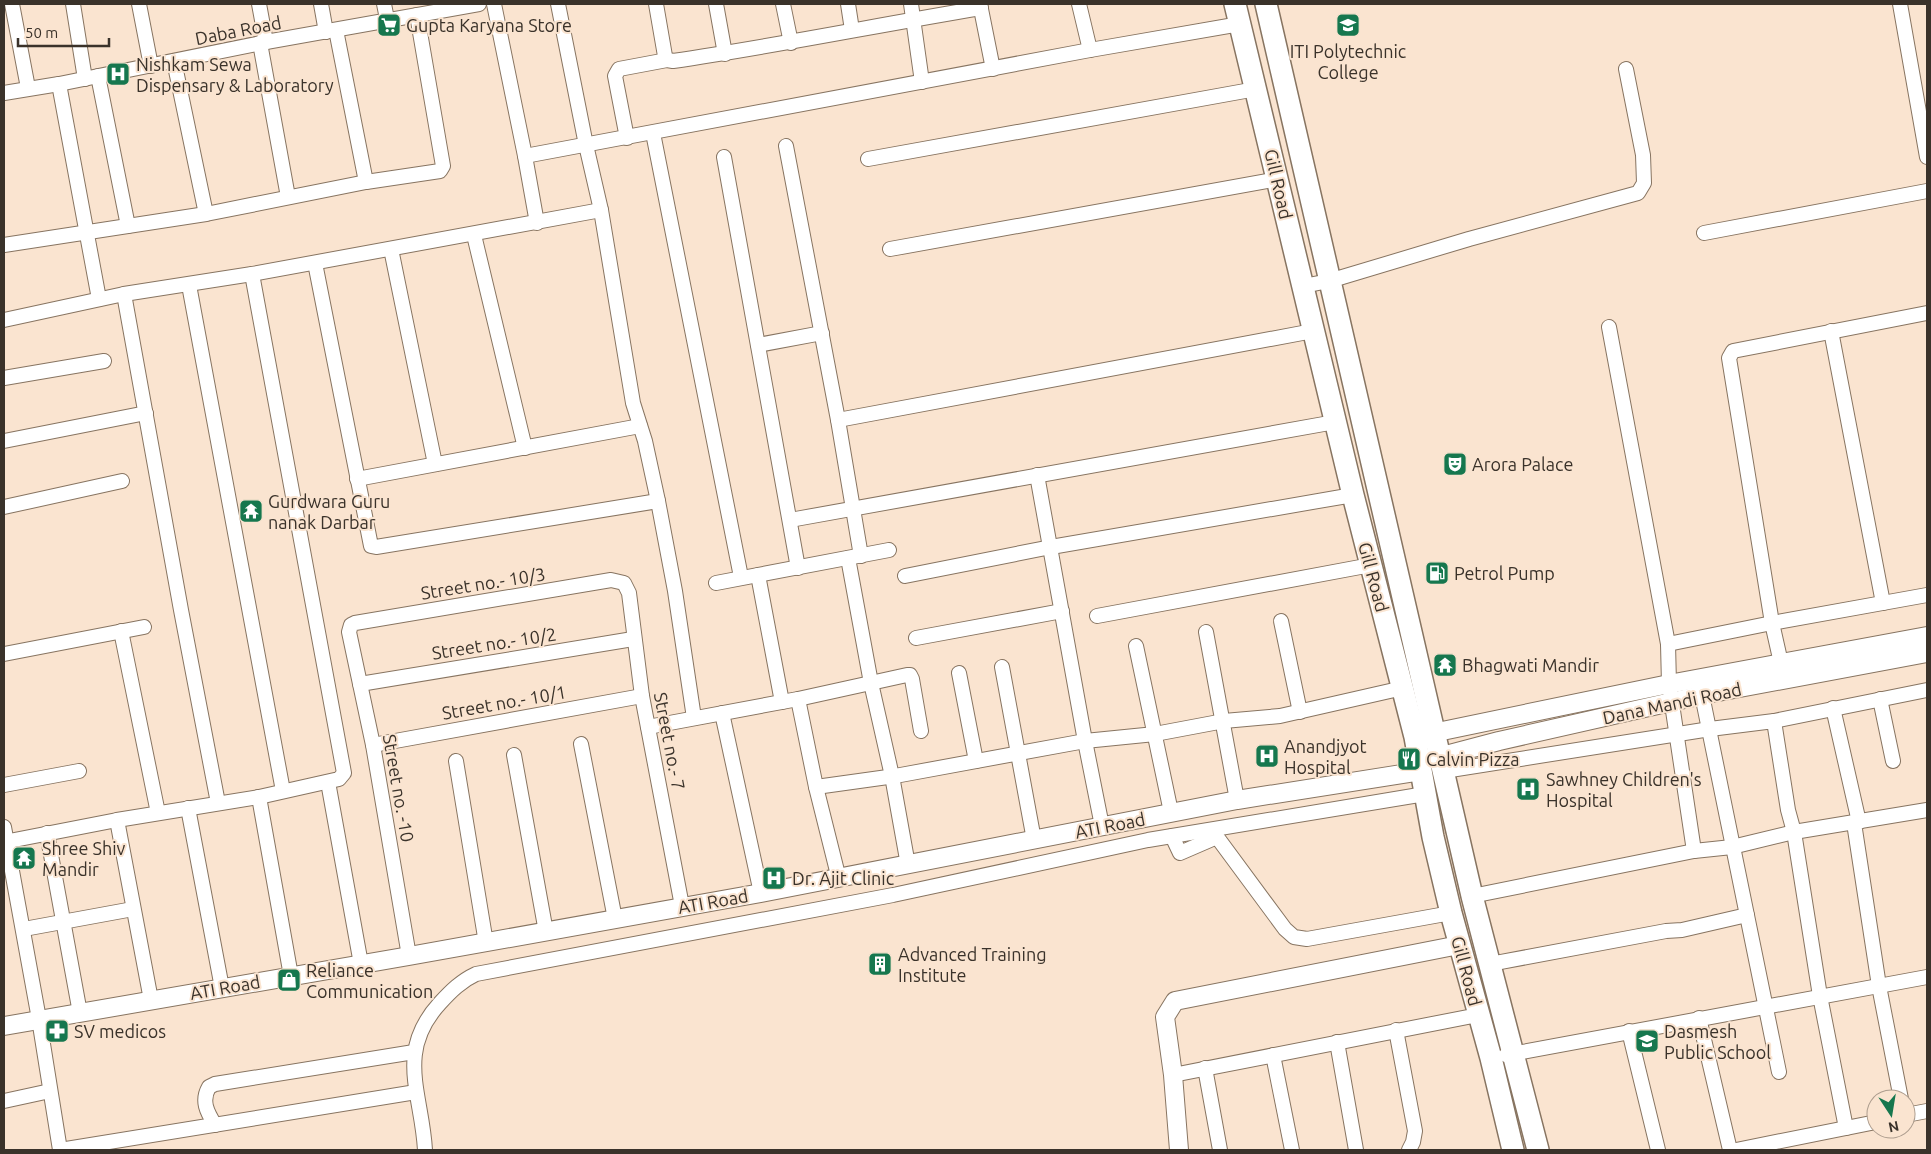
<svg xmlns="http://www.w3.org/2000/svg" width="1931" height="1154" font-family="Ubuntu,sans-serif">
	<rect width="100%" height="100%" fill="#fae4d0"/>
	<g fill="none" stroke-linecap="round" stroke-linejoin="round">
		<!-- minor casing -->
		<g stroke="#877461" stroke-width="16">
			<g id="minor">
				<polyline points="12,4 28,88"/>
				<polyline points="73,4 85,79"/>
				<polyline points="139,4 151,66"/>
				<polyline points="259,4 266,42"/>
				<polyline points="321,4 326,32"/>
				<polyline points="384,4 387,19"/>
				<polyline points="494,4 525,156 537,223"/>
				<polyline points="558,4 586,145 601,210 633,403 645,441 658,501 675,591 694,718"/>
				<polyline points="656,4 665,56 667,60"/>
				<polyline points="716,4 725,54"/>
				<polyline points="783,4 791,43"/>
				<polyline points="848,4 852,30"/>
				<polyline points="911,4 922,82"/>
				<polyline points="980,4 993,69"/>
				<polyline points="1079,4 1090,50"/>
				<polyline points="1900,4 1927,157"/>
				<polyline points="336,30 366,182"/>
				<polyline points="260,43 288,197"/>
				<polyline points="174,61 206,214"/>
				<polyline points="98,76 128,226"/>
				<polyline points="59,84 99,299"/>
				<polyline points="4,93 59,84 266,42 479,4"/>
				<polyline points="653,133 741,577"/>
				<path d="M627 138 615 76 619 69 667 60 673 61C776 46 878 25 981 8"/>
				<polyline points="786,146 838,420 861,556"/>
				<polyline points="525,156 1090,50 1240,24"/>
				<polyline points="724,157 798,568"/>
				<polyline points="868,159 1256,89"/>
				<polyline points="1704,233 1927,191"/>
				<polyline points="474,235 525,448"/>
				<polyline points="4,245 206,214 366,182 440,171 443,166 417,15"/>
				<polyline points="391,249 435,464"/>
				<polyline points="890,249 1278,179"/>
				<polyline points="315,263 371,546 376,547 658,501"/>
				<polyline points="189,285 283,791"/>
				<polyline points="1303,286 1329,281 1469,239 1638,193 1644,183 1643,155 1626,69"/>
				<polyline points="124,294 181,610 218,803"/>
				<polyline points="4,320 124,294 252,274 601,210"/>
				<polyline points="1609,327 1668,644 1669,684 1694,851"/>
				<polyline points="1831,331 1883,603"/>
				<polyline points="758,345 822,333"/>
				<polyline points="4,378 104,361"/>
				<polyline points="838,420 1313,331"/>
				<polyline points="4,441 146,413"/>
				<polyline points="1037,475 1085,741 1102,826"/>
				<polyline points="357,479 640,426"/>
				<polyline points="4,507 122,481"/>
				<polyline points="790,520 1335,422"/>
				<polyline points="848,558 871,683 892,776 908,865"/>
				<polyline points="758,575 782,702"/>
				<polyline points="905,576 1051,547 1353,495"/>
				<polyline points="716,583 889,550"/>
				<polyline points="1097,616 1371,565"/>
				<polyline points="1281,621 1300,712"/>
				<polyline points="121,631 158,813"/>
				<polyline points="1206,632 1237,800"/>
				<polyline points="916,638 1062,611"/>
				<polyline points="1668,644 1772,623 1927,595"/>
				<polyline points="1136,646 1171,812"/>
				<polyline points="4,654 144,627"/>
				<polyline points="1781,663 1772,623 1729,358 1733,351 1927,313"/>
				<polyline points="1002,667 1034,840"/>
				<polyline points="959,673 976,761"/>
				<polyline points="360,684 633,639"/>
				<polyline points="1702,695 1779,1072"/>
				<polyline points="798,699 816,787 839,879"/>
				<polyline points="1880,699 1893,761"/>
				<polyline points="1833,708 1859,822 1854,823 1879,986 1901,1099"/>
				<polyline points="722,713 761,893"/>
				<polyline points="1774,721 1927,690"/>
				<polyline points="648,727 798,699 907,675 910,675 912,679 921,731"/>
				<polyline points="581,744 615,919"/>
				<polyline points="373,745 642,696"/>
				<polyline points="514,755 546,932"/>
				<polyline points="456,761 486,943"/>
				<polyline points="1444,771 1710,729 1774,721 1788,810 1794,832 1820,996 1846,1128"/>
				<polyline points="328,782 361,964"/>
				<polyline points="4,785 79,771"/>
				<polyline points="816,787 895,776 1085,741 1155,734 1224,721 1280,716 1403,688"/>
				<polyline points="259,797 291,976"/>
				<polyline points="188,808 222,988"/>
				<polyline points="117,820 151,1000"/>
				<polyline points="4,827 39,1019 60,1150"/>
				<polyline points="47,833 80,1013"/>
				<polyline points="1172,836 1180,853 1217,837 1285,929 1294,937 1307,939 1451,913"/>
				<polyline points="4,842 117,820 259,797 339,779 344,773 252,274"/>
				<polyline points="1472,896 1694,851 1732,847 1794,832 1927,810"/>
				<polyline points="24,929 133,909"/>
				<polyline points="409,956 373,745 349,632 351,625 355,623 611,580 624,583 629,593 642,696 682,906"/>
				<polyline points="1490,964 1666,931 1682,930 1747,915"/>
				<polyline points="1699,1018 1730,1150"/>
				<polyline points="1396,1030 1415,1131 1413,1142 1409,1150"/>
				<polyline points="1629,1031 1658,1150"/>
				<polyline points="1337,1042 1356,1150"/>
				<polyline points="1273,1055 1292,1150"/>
				<polyline points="1506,1055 1927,977"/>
				<polyline points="1205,1068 1220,1150"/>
				<polyline points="1173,1075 1478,1015"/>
				<polyline points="4,1101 50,1091"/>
				<polyline points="1906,1115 1927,1111"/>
				<path d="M215 1125C207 1112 201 1101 209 1087L215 1084 414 1052"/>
				<polyline points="60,1150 416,1092"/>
				<path d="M425 1150C422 1094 395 1052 440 1003 451 991 461 981 476 974L893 895 1148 840 1425 794"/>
				<polyline points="1736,1150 1876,1122"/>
			</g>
		</g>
		<!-- tertiary casing -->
		<g stroke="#877461" stroke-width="20">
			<g id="tertiary">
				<polyline points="1423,735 1669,684 1927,636"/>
				<polyline points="1427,760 1499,741 1702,695 1927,653"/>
				<polyline points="4,1026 409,956 761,893 1237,800 1421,771"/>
				<polyline points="1179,1150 1173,1075 1165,1017 1175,1001 1459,945"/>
			</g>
		</g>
		<!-- primary casing -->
		<g stroke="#877461" stroke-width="24">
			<g id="primary">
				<polyline points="1235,4 1353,495 1415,737 1433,837 1451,913 1491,1058 1513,1150"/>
				<polyline points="1266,4 1472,896 1538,1150"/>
			</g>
		</g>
		<!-- minor -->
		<use href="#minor" stroke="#fff" stroke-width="14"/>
		<!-- tertiary -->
		<use href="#tertiary" stroke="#fff" stroke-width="18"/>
		<!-- primary -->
		<use href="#primary" stroke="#fff" stroke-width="21"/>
	</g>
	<!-- icons -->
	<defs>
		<g id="supermarket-square" transform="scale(1.25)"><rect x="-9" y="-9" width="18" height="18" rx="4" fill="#16774e" stroke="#fae4d0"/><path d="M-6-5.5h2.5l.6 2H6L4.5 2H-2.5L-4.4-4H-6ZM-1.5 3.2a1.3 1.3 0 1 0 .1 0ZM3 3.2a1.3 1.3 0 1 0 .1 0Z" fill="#fff"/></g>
		<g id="university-square" transform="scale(1.25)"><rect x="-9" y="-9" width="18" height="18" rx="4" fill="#16774e" stroke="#fae4d0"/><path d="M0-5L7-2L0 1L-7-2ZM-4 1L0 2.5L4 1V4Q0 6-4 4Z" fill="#fff"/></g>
		<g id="hospital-square" transform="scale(1.25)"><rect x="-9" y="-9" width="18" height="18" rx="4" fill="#16774e" stroke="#fae4d0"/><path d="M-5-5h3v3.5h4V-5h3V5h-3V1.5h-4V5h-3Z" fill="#fff"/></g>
		<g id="theatre-square" transform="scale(1.25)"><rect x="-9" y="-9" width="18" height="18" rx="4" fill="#16774e" stroke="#fae4d0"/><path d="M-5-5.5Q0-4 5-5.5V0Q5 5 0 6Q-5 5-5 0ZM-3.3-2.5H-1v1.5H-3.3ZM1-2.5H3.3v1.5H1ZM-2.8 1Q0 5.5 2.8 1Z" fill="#fff"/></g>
		<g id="temple-square" transform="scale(1.25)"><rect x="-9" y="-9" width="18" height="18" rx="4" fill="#16774e" stroke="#fae4d0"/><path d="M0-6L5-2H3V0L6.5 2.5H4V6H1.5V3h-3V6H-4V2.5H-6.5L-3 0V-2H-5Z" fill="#fff"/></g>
		<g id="fuel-square" transform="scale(1.25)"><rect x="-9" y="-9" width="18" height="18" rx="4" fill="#16774e" stroke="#fae4d0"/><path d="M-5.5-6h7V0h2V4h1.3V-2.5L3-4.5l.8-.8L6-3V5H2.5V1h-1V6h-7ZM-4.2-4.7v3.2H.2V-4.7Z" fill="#fff"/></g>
		<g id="restaurant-square" transform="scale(1.25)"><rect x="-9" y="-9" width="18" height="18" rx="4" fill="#16774e" stroke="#fae4d0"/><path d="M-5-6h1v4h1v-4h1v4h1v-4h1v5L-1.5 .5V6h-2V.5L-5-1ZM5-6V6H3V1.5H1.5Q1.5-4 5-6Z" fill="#fff"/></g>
		<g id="building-square" transform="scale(1.25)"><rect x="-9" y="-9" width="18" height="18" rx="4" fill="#16774e" stroke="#fae4d0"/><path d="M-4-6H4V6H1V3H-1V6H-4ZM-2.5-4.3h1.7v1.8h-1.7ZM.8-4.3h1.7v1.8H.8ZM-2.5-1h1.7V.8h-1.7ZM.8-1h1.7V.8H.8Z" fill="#fff"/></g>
		<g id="shop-square" transform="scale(1.25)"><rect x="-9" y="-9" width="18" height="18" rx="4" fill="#16774e" stroke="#fae4d0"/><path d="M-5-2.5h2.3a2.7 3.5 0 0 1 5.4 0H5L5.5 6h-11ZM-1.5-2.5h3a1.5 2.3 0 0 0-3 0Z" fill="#fff"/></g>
		<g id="pharmacy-square" transform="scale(1.25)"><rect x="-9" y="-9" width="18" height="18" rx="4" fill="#16774e" stroke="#fae4d0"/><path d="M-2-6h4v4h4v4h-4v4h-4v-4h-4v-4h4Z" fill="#fff"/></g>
		<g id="school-square" transform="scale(1.25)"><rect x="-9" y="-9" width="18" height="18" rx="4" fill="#16774e" stroke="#fae4d0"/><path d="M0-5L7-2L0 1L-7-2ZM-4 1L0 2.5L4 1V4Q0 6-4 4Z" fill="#fff"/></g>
	</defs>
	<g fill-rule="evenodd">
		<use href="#supermarket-square" x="389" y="25"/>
		<use href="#university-square" x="1348" y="25"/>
		<use href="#hospital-square" x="118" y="74"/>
		<use href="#theatre-square" x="1455" y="464"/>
		<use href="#temple-square" x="251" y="511"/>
		<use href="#fuel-square" x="1437" y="573"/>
		<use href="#temple-square" x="1445" y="665"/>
		<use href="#hospital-square" x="1267" y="756"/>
		<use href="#restaurant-square" x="1409" y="759"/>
		<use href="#hospital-square" x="1528" y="789"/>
		<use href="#temple-square" x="24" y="858"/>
		<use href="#hospital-square" x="774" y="878"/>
		<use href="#building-square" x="880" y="964"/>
		<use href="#shop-square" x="289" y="980"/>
		<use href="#pharmacy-square" x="57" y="1031"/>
		<use href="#school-square" x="1647" y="1041"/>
	</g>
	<g text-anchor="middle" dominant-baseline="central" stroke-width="4" stroke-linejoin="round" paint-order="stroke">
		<!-- poi labels -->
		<g font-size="18" fill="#3a322a" stroke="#fae4d0" text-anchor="start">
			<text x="406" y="25">Gupta Karyana Store</text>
			<text x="1348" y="51" text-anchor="middle">ITI Polytechnic<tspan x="1348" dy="21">College</tspan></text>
			<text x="136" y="64">Nishkam Sewa<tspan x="136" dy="21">Dispensary &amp; Laboratory</tspan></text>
			<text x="1472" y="464">Arora Palace</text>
			<text x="268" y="501">Gurdwara Guru<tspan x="268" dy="21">nanak Darbar</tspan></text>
			<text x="1454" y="573">Petrol Pump</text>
			<text x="1462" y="665">Bhagwati Mandir</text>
			<text x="1284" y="746">Anandjyot<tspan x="1284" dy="21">Hospital</tspan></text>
			<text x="1426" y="759">Calvin Pizza</text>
			<text x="1546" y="779">Sawhney Children's<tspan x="1546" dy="21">Hospital</tspan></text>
			<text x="42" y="848">Shree Shiv<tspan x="42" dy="21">Mandir</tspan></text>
			<text x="792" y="878">Dr. Ajit Clinic</text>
			<text x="898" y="954">Advanced Training<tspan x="898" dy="21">Institute</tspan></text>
			<text x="306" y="970">Reliance<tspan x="306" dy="21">Communication</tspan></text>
			<text x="74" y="1031">SV medicos</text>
			<text x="1664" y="1031">Dasmesh<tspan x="1664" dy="21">Public School</tspan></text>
		</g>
		<!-- street labels -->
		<g font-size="18" fill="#3a322a" stroke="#fae4d0">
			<text transform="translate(238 30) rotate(-11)">Daba Road</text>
			<text transform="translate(1279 184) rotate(77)">Gill Road</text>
			<text transform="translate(1374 577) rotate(75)">Gill Road</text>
			<text transform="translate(483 583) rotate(-9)">Street no.- 10/3</text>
			<text transform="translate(494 643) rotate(-9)">Street no.- 10/2</text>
			<text transform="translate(504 702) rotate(-10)">Street no.- 10/1</text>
			<text transform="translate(1672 703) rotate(-12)">Dana Mandi Road</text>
			<text transform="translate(670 741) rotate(79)">Street no.- 7</text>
			<text transform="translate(399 788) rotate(80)">Street no. -10</text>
			<text transform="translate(1110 825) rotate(-11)">ATI Road</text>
			<text transform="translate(713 901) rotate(-10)">ATI Road</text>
			<text transform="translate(1467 971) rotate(75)">Gill Road</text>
			<text transform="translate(225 987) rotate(-10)">ATI Road</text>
		</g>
	</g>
	<!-- border -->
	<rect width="1931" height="1154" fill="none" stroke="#3a322a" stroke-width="10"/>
	<!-- north arrow -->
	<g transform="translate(1891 1114) rotate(168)"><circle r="24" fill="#fae4d0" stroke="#ad9d8e"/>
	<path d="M0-4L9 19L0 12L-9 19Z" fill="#16774e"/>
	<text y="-8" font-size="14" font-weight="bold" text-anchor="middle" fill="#3a322a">N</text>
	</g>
	<!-- scale -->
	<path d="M18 38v8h91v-8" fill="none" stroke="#3a322a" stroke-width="2.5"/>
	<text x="25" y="38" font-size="15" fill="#3a322a" stroke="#fae4d0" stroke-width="4" paint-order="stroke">50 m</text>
</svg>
